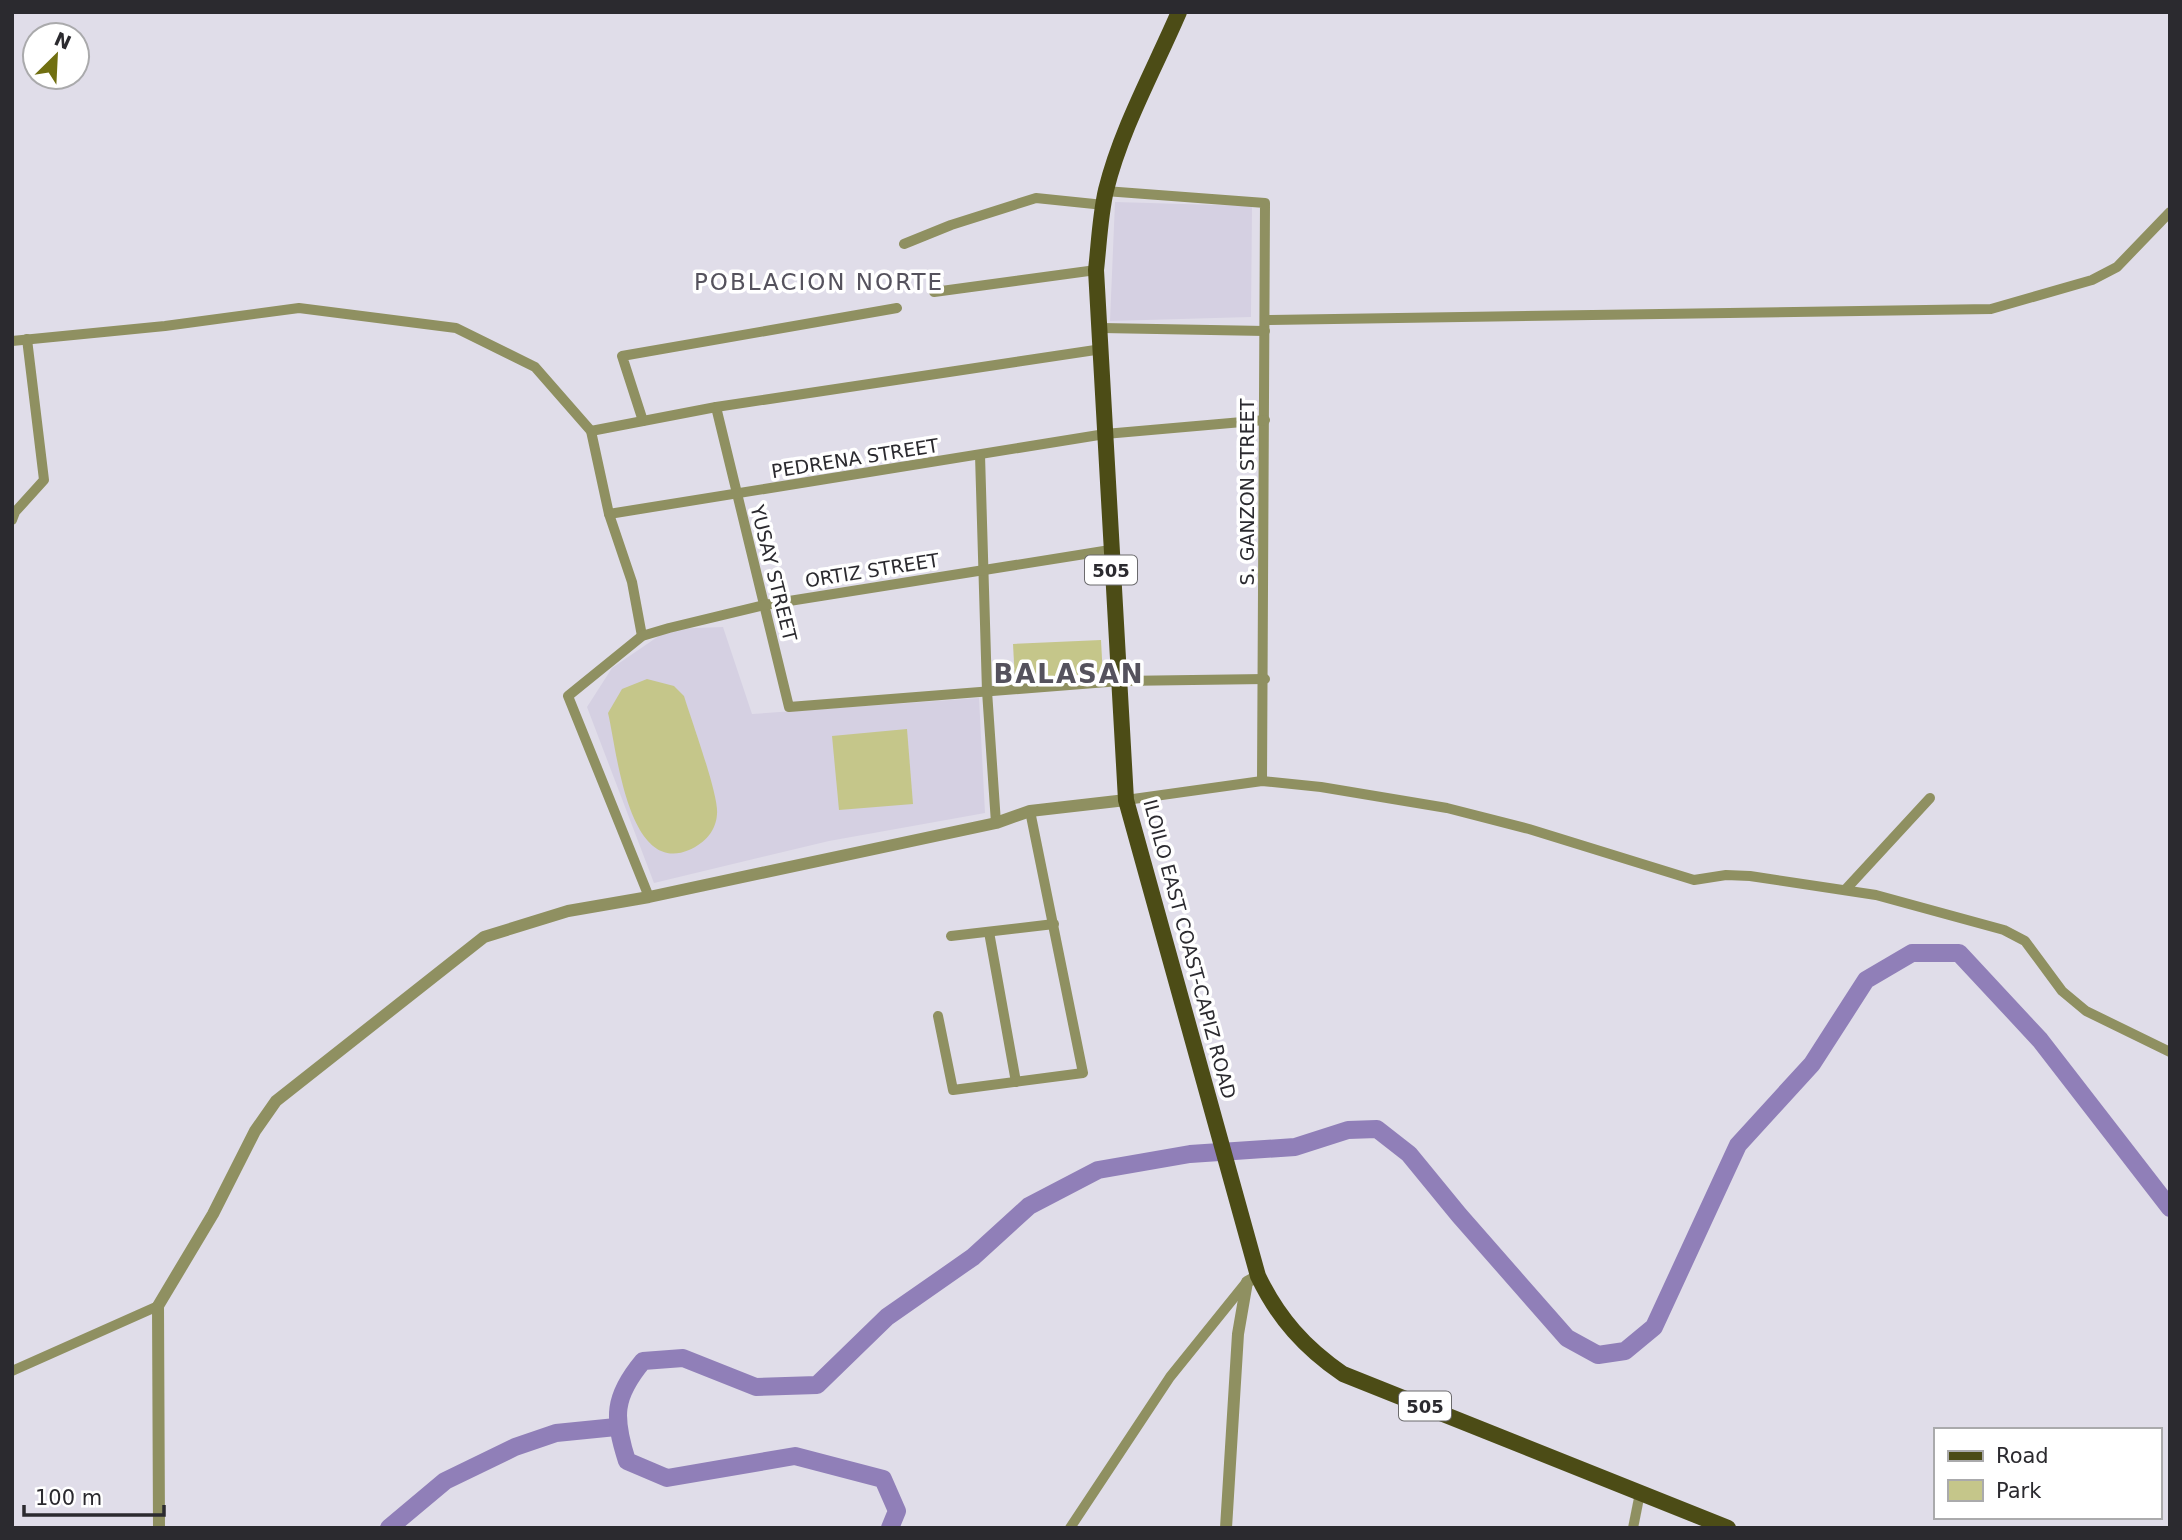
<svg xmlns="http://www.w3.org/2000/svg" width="2182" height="1540" font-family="'DejaVu Sans',sans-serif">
	<rect width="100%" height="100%" fill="#e0dde9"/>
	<!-- built -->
	<g fill="#d5d0e2">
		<polygon points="1115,202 1252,206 1251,317 1110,321"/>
		<polygon points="723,627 752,714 979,698 985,813 829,841 654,883 587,707 612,668 669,629"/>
	</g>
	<!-- green -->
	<g fill="#c5c68a">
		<polygon points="1101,640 1103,678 1015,682 1013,644"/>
		<path d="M647 679 674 686 684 696C691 719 719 795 717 814 716 831 705 843 689 850 628 876 617 751 608 713L622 689Z"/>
		<polygon points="907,729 913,804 839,810 832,736"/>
	</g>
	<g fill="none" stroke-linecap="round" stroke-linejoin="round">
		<!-- river -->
		<g stroke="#907fb8" stroke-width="18">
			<polyline points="389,1528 445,1481 515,1447 556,1433 616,1427"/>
			<path d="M890 1528 897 1511 883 1479 795 1456 667 1478 627 1461C613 1417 613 1397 643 1361L683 1358 756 1387 817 1385 887 1317 973 1257 1029 1206 1098 1170 1190 1154 1295 1147 1348 1130 1377 1129 1409 1154 1459 1215 1567 1338 1598 1355 1625 1351 1654 1327 1738 1145 1812 1064 1866 980 1912 953H1959L2040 1040 2170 1208"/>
		</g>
		<!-- minor -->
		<g stroke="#8f9061" stroke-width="10">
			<polyline points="1105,191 1265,203 1262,781"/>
			<polyline points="904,244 951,225 1036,198 1104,205"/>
			<polyline points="934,292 1096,270"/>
			<polyline points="1265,320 1991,309 2092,280 2117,267 2170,212"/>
			<polyline points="1102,328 1265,331"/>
			<polyline points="12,341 165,326 299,308 456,328 535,367 591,431 609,514 632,582 642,636"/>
			<polyline points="716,407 789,707 1120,681 1265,679"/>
			<polyline points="643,421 622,356 897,308"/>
			<polyline points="591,431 716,407 1102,349"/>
			<polyline points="980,455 987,691 996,823"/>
			<polyline points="609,514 1105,434 1265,420"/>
			<polyline points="12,520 15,512 44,480 27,339"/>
			<polyline points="1126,800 1262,781 1321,787 1447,808 1529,829 1694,880 1726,875 1750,876 1876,895 2004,930 2025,941 2062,991 2086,1011 2170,1052"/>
			<polyline points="1846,889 1930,798"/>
			<polyline points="649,897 568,696 642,636 669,628 764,605 1110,550"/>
			<polyline points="989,932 1016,1082"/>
			<polyline points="951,936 1054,924"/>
			<polyline points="938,1016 953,1090 1083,1073 1030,811"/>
			<polyline points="12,1371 158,1306"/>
			<polyline points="1070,1528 1170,1377 1245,1284"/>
			<polyline points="1633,1528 1640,1493"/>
		</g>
		<!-- tertiary -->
		<g stroke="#8f9061" stroke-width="12">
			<polyline points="159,1528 158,1306 213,1214 255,1131 276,1101 484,937 568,911 649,897 996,823 1030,811 1126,800"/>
			<polyline points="1226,1528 1238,1334 1247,1282 1258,1276"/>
		</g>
		<!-- primary -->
		<path stroke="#4c4c16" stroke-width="16" d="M1179 12C1154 70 1121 129 1106 190 1100 216 1099 244 1096 270L1126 800 1258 1276C1278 1318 1305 1348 1343 1374L1728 1528"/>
	</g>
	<g text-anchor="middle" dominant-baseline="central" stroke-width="7" stroke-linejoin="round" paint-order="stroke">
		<!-- shield labels -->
		<g fill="#fff" stroke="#6b6a6d" stroke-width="2">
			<rect x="1085" y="555.5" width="52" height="29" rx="5"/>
			<rect x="1399" y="1391.5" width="52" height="29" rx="5"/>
		</g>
		<g font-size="18" font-weight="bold" fill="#2b2a2f">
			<text x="1111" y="570">505</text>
			<text x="1425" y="1406">505</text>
		</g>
		<!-- street labels -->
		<g font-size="19" fill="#2b2a2f" stroke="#fff">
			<text transform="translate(855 458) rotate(-9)">PEDRENA STREET</text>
			<text transform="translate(1247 492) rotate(-90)">S. GANZON STREET</text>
			<text transform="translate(872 570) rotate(-9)">ORTIZ STREET</text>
			<text transform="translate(774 573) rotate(76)">YUSAY STREET</text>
			<text transform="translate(1190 949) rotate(75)">ILOILO EAST COAST-CAPIZ ROAD</text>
		</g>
		<!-- quarter labels -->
		<g font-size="23" letter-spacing="2" fill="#55525d" stroke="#fff">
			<text x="819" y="282">POBLACION NORTE</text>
		</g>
		<!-- district labels -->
		<g font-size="26" font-weight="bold" letter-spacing="2" fill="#55525d" stroke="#fff">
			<text x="1069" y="674">BALASAN</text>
		</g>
	</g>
	<!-- border -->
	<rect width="2182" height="1540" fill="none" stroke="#2b2a2f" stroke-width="28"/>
	<!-- legend -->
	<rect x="1934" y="1428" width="228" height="91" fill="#ffffff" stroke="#aaaaac" stroke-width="2"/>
	<rect x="1948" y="1451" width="35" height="10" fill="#4c4c16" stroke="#aaaaac" stroke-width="2"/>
	<text x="1996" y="1463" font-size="21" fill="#2b2a2f">Road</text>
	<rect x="1948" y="1480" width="35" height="21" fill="#c5c68a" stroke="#aaaaac" stroke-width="2"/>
	<text x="1996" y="1498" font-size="21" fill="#2b2a2f">Park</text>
	<!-- north arrow -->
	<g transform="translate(56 56) rotate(24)"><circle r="33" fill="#ffffff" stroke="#aaaaac" stroke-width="2"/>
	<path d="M0-5L12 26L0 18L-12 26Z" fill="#706f11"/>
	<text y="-10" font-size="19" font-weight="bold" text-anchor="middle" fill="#2b2a2f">N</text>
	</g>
	<!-- scale -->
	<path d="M24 1505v10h140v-10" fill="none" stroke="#2b2a2f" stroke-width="3.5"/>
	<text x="35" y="1505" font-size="21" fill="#2b2a2f" stroke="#ffffff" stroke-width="5" paint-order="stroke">100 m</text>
</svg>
